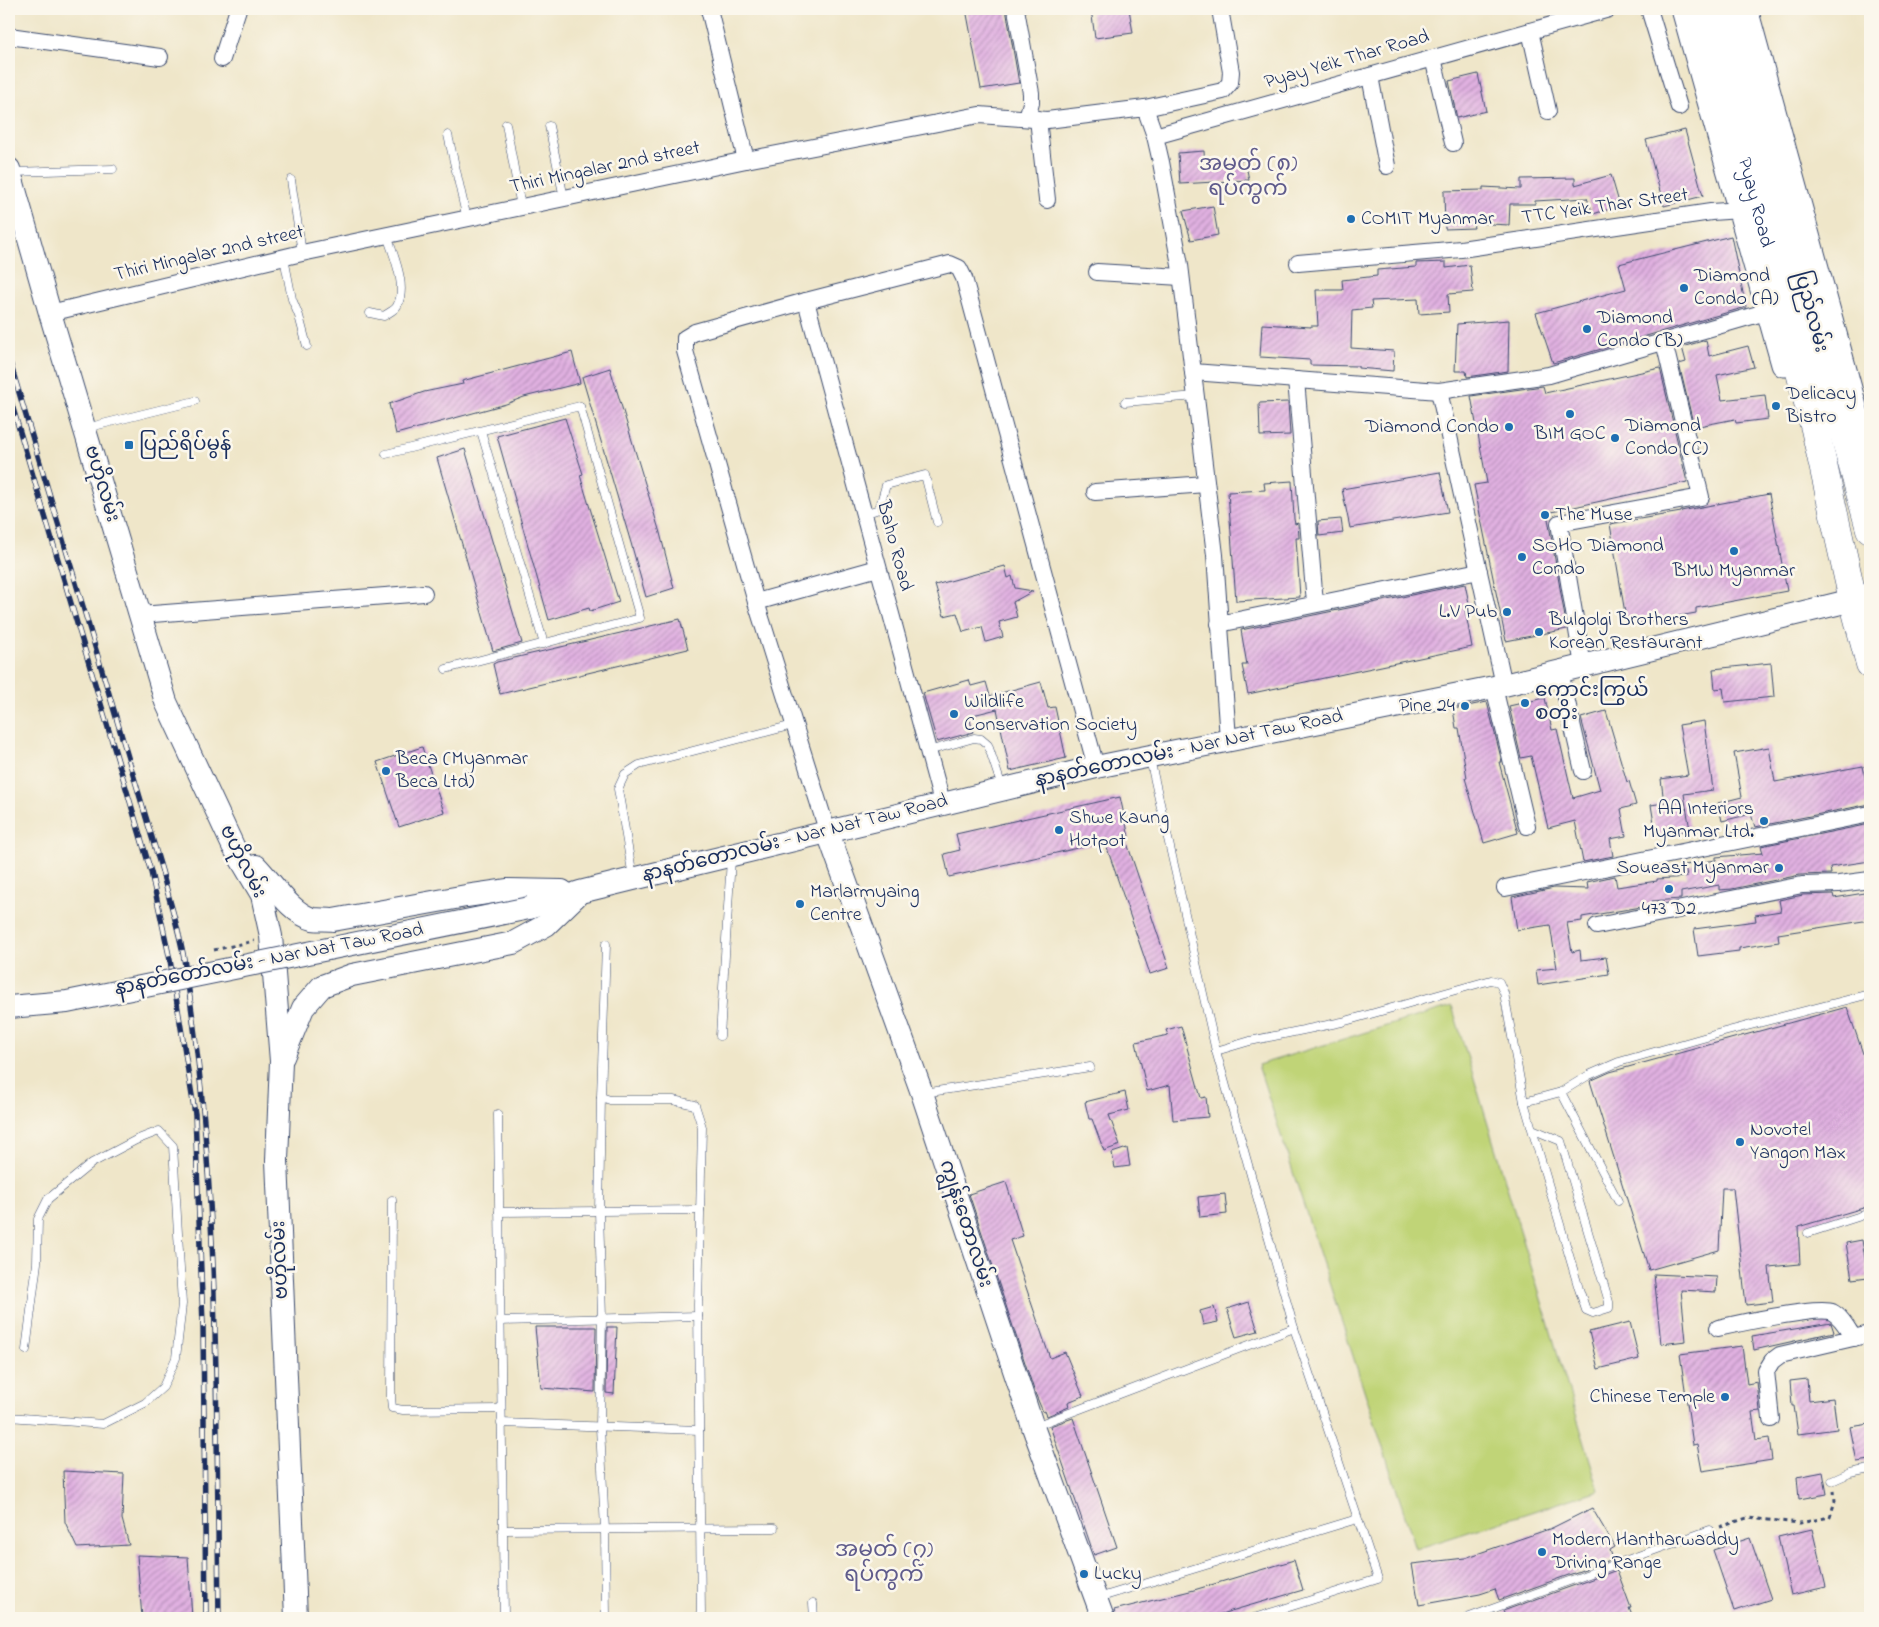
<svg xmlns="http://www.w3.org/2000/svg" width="1879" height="1627" font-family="'Indie Flower','Noto Sans Myanmar',sans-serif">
	<defs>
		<pattern id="building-hatch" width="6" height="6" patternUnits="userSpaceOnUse" patternTransform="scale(1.25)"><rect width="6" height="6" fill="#e1b1e1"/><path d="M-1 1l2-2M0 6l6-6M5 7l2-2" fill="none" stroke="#b690ba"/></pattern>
	</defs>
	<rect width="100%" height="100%" fill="#fbf7ec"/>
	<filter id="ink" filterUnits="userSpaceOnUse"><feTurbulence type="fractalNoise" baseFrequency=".02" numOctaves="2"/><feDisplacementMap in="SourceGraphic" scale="10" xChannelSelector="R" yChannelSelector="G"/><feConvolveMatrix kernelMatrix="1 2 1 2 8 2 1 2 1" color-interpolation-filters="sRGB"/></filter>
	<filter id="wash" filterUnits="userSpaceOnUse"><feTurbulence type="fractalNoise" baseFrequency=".0096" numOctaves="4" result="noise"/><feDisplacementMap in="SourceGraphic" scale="20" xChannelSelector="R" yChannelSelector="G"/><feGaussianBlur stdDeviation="1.12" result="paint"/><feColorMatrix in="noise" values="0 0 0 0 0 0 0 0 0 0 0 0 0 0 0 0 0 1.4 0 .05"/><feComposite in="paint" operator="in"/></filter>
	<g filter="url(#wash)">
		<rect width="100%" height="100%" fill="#efe6c9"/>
		<!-- green -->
		<polygon fill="#c0d477" stroke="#6e826a" points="1452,1006 1599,1490 1416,1549 1258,1065"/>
		<g id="blocks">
			<!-- building -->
			<g fill="url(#building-hatch)">
				<polygon points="966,9 1006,9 1019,83 981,89"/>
				<polygon points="1091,9 1129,9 1133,33 1095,38"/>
				<polygon points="1478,74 1486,111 1457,118 1449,81"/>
				<polygon points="1685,130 1703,196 1664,206 1646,140"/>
				<polygon points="1204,151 1205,168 1245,160 1249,180 1180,184 1178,153"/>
				<polygon points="1611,175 1620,206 1593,214 1587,198 1535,201 1535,204 1510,204 1509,225 1473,223 1474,228 1445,229 1444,191 1483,190 1483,187 1521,189 1521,179 1575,178 1575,185"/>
				<polygon points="1213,206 1218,235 1191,240 1183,211"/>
				<polygon points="1731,236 1746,307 1553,363 1536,313 1626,289 1619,264"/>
				<polygon points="1446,262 1446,268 1470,265 1473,292 1448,294 1449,312 1419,314 1418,299 1371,301 1372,308 1352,310 1351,348 1394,351 1393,371 1358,368 1358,366 1310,365 1310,360 1260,357 1262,324 1311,327 1311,326 1318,326 1316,290 1343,290 1342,280 1377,276 1377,270 1416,267 1416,263"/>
				<polygon points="1509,320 1508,371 1467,377 1466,371 1455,371 1457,324"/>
				<polygon points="1706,340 1709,356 1748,346 1754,367 1717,375 1722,400 1765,395 1768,419 1736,423 1735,419 1694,427 1679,364 1686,362 1682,347"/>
				<polygon points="572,352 580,383 524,397 506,404 396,434 389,404 424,392 463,384 462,381"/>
				<polygon points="610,368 660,533 674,588 646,597 631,543 582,377"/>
				<polygon points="1660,368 1687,482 1547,513 1567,629 1506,641 1474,485 1487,483 1471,396 1543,386 1545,393"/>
				<polygon points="1288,402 1290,435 1260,436 1259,403"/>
				<polygon points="565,418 583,474 580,475 585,492 619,602 590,611 589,608 549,620 497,436"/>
				<polygon points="465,449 522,643 493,651 437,458"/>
				<polygon points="1440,472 1448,512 1350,528 1342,489"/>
				<polygon points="1292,481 1294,519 1295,524 1298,523 1299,538 1296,538 1300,597 1236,601 1228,492 1265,490 1264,483"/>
				<polygon points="1769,494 1787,591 1696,608 1696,613 1627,625 1610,524 1681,512 1681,511"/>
				<polygon points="1341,519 1343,533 1319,536 1318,521"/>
				<polygon points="1005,566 1008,578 1012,576 1015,588 1033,591 1013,602 1017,617 999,622 1003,637 986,642 982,627 963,632 957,613 944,616 935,585"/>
				<polygon points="1465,584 1470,608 1465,609 1472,647 1248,694 1242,665 1247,665 1241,630"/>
				<polygon points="680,619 688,649 500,694 493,664 497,662"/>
				<polygon points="1771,663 1774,697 1725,702 1723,688 1715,689 1713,669"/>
				<polygon points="969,680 971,686 986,682 990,696 1041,682 1048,708 1055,707 1066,758 1010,771 997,709 969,716 973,732 937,742 923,693"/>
				<polygon points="1545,698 1552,730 1557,729 1573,798 1600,790 1581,718 1606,711 1627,782 1629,781 1636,805 1621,809 1626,836 1610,839 1613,856 1583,862 1575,821 1548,828 1531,756 1521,758 1509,706"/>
				<polygon points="1487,702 1502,762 1499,762 1518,833 1484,843 1465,778 1467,778 1459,728 1456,728 1453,709"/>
				<polygon points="1704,721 1713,790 1684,794 1690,830 1656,835 1651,805 1664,803 1661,779 1688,775 1679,725"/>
				<polygon points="422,747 444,812 399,827 377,762"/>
				<polygon points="1769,747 1775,782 1863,766 1870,804 1755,827 1751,814 1722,821 1718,803 1742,797 1734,753"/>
				<polygon points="1120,797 1129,837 1125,837 1169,968 1150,974 1105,842 949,877 944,854 960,850 956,834"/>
				<polygon points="1870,824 1870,861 1830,867 1831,874 1800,875 1732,889 1719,890 1719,885 1681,892 1681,899 1652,901 1653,905 1582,917 1582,921 1567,923 1572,952 1580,950 1581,960 1606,957 1609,974 1538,985 1536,970 1557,968 1550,925 1517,930 1512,897 1554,888 1588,889 1587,882 1615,876 1617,887 1657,881 1657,879 1687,877 1685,865 1716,860 1716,857 1763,853 1761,846"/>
				<polygon points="1870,892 1870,920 1778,934 1779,942 1739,948 1739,951 1698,956 1694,929 1756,921 1755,915 1781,911 1779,900 1803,895 1833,894 1834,898"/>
				<polygon points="1847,1007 1870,1074 1870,1206 1798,1227 1800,1264 1769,1267 1773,1302 1746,1305 1733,1188 1722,1188 1719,1250 1649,1270 1590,1081 1610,1072"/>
				<polygon points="1181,1026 1201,1098 1206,1097 1208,1117 1173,1120 1170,1085 1147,1091 1136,1042 1168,1035 1166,1030"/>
				<polygon points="1125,1092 1129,1110 1109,1115 1120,1145 1104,1151 1092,1119 1089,1119 1085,1102"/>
				<polygon points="1127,1148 1130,1166 1115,1168 1112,1153"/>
				<polygon points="1006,1182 1023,1236 1010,1240 1050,1358 1065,1352 1083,1396 1068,1402 1069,1407 1047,1416 1045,1411 1043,1412 1035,1393 969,1194"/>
				<polygon points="1225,1194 1227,1214 1200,1217 1198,1197"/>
				<polygon points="1862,1240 1868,1277 1852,1279 1846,1243"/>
				<polygon points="1654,1274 1717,1277 1716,1292 1681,1290 1686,1341 1661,1344"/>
				<polygon points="1249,1302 1258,1331 1236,1337 1227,1309"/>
				<polygon points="1214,1307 1218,1322 1203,1325 1200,1311"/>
				<polygon points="1630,1322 1639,1359 1598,1369 1589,1332"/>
				<polygon points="1831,1323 1834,1332 1754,1350 1752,1336"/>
				<polygon points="535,1327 596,1327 595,1392 541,1388"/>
				<polygon points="607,1327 617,1327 614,1394 606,1393"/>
				<polygon points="1742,1346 1747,1384 1757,1382 1760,1411 1752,1412 1756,1440 1769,1438 1772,1460 1702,1471 1697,1444 1693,1445 1680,1354"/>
				<polygon points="1807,1379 1809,1401 1833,1398 1837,1429 1798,1434 1794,1406 1792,1406 1790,1381"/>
				<polygon points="1073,1418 1117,1547 1094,1555 1050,1426"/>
				<polygon points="1870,1424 1870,1460 1857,1462 1850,1427"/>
				<polygon points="63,1471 124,1474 122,1519 129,1545 77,1548 65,1522"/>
				<polygon points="1823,1472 1827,1494 1799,1499 1797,1477"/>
				<polygon points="1592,1508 1615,1547 1610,1550 1613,1559 1499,1600 1495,1589 1480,1594 1419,1605 1412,1564 1465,1558 1552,1528"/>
				<polygon points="1812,1529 1826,1587 1791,1595 1778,1537"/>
				<polygon points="1750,1538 1771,1599 1734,1611 1713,1550"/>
				<polygon points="137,1555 188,1557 192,1618 142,1618"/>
				<polygon points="1294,1560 1303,1590 1207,1618 1116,1618 1114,1610 1194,1590"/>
				<polygon points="1617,1570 1631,1608 1629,1608 1633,1618 1506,1618 1503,1611"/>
			</g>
		</g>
	</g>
	<g filter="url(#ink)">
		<use href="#blocks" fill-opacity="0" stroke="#3b4a6e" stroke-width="1"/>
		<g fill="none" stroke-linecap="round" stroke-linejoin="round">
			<!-- lane casing -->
			<g stroke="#3b4a6e" stroke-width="9">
				<g id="lane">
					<polyline points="506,124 521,207"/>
					<polyline points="549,126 564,198"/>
					<polyline points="448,135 467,219"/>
					<polyline points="12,172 113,169"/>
					<polyline points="291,180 302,253"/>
					<polyline points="284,258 292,299 299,316 307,346"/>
					<path d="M370 313 384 316C388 313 395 310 397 306 408 286 393 255 387 235"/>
					<polyline points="1125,402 1196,396"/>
					<polyline points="86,428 195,401"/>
					<polyline points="481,431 544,644"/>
					<polyline points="386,454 580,406 640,618 446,669"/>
					<polyline points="864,514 879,509 886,485 925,475 937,522"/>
					<polyline points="928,751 974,738 981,739 988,745 1002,787"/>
					<polyline points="1150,759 1216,1051 1294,1328 1378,1579 1254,1618"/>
					<polyline points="633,877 618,789 625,774 639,765 793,725"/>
					<polyline points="606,944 601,1097 610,1100 673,1100 695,1105 702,1127 698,1305 701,1618"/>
					<polyline points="720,1036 731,859"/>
					<polyline points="1216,1051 1250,1041 1342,1022 1491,980 1499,982 1504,993 1524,1102 1561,1092 1589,1075 1619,1062 1724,1032 1870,994"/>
					<polyline points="1561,1092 1618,1201"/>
					<polyline points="924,1093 1090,1067"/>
					<polyline points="601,1097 599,1211 602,1318 600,1427 605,1530 606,1618"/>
					<polyline points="1524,1102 1579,1289 1586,1310 1593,1313 1609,1308 1609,1302 1561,1141 1532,1129"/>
					<polyline points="498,1114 504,1618"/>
					<polyline points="392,1200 391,1398 392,1408 403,1410 501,1409"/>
					<polyline points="499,1212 700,1210"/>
					<polyline points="1808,1233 1870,1213"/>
					<polyline points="500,1321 698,1316"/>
					<polyline points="9,1417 103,1424 145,1403 163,1387 176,1358 182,1304 173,1146 159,1131 136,1140 92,1163 48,1199 38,1219 37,1263 26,1350"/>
					<polyline points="501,1423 699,1430"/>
					<polyline points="1035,1426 1294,1328"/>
					<polyline points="1832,1481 1850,1473 1870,1469"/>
					<polyline points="502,1530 774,1528"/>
					<polyline points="1098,1598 1357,1519"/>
					<polyline points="813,1603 814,1618"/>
					<polyline points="1467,1618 1710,1530"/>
				</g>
			</g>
			<!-- street casing -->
			<g stroke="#3b4a6e" stroke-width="18">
				<g id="street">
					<polyline points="709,9 746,160"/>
					<polyline points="1016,9 1031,93 1031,103 1027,118"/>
					<polyline points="1649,9 1679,107"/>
					<polyline points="1530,31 1548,111"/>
					<polyline points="9,36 160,57"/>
					<polyline points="1433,58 1453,143"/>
					<polyline points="222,59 238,9"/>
					<polyline points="1370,76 1387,166"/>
					<polyline points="1145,108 1223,91 1230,83 1231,72 1220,9"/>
					<polyline points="1038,119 1047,200"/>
					<polyline points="1155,136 1609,9"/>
					<polyline points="1298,263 1461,249 1711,212 1741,210"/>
					<polyline points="1097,272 1181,277"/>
					<polyline points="806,301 942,802"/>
					<polyline points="50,313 302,253 746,160 979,115 1047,120 1145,108 1155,136 1161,162 1180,265 1215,555 1228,739"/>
					<polyline points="1193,372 1439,391 1549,375 1769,311"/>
					<polyline points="1296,380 1315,603"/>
					<polyline points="1439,391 1504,685"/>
					<polyline points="1095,492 1206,484"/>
					<polyline points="756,602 878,568"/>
					<polyline points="140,615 424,593"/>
					<polyline points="1219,624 1479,571"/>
					<polyline points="1583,666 1559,523 1701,497 1664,342"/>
					<polyline points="1560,672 1583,771"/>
					<polyline points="1494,687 1527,826"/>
					<polyline points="827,830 756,602 685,351 685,338 695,332 806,301 950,264 959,268 964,278 1096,767"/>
					<polyline points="1505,888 1870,814"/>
					<polyline points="1597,926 1802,885 1839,884 1870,880"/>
					<path d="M1718 1328C1736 1324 1819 1306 1832 1312 1842 1317 1848 1330 1854 1338"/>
					<polyline points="1771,1419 1766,1371 1772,1361 1780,1355 1870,1334"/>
				</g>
			</g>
			<!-- secondary casing -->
			<g stroke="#3b4a6e" stroke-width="24">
				<g id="secondary">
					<polyline points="9,169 50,313 166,702 233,846 262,895 271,936 281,1061 277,1160 296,1618"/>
					<polyline points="827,830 922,1093 1033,1427 1103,1618"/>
					<path d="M256 866C272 882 291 914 313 919 320 920 327 919 333 920L466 896 508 890 562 891"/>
					<polyline points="529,908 580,892 633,879 1096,767 1504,685 1853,600"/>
					<polyline points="283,1057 303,1008 322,986 352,975 513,943 546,925 576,896"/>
				</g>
			</g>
			<!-- primary casing -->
			<g stroke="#3b4a6e" stroke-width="27">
				<g id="primary">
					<polyline points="1684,9 1784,364"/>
					<polyline points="1745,9 1870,465"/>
				</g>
			</g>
			<!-- highway casing -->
			<g stroke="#3b4a6e" stroke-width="29">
				<g id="highway">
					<path id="s1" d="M1704 9 1815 429 1853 600 1870 664"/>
					<polyline points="1728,9 1870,529"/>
				</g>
			</g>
			<!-- path -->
			<g stroke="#3b4a6e" stroke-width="3" stroke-dasharray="4 4" stroke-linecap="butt">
				<polyline points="214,950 254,941"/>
				<polyline points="1720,1527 1747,1518 1800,1523 1830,1517 1835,1501 1834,1491"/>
			</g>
			<!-- lane -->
			<use href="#lane" stroke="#fff" stroke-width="8"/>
			<!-- street -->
			<use href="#street" stroke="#fff" stroke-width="16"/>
			<!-- secondary -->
			<use href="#secondary" stroke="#fff" stroke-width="22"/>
			<!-- primary -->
			<use href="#primary" stroke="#fff" stroke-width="25"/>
			<!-- highway -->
			<use href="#highway" stroke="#fff" stroke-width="28"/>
			<!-- rail casing -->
			<g stroke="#1b2f5e" stroke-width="5.5">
				<g id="rail">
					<path d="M9 359 162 871C169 900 179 929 184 959 220 1177 216 1398 219 1618"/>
					<polyline points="9,395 151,872 170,960 195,1114 203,1324 206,1618"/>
				</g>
			</g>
			<!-- rail -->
			<use href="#rail" stroke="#fbf7ec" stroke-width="4" stroke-dasharray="11" stroke-linecap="butt"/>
			<!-- secondary-bridge casing -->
			<g stroke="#3b4a6e" stroke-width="24" stroke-linecap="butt">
				<polyline id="secondary-bridge" points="9,1007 67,1002 529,908"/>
			</g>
			<!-- secondary-bridge -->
			<use href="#secondary-bridge" stroke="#fff" stroke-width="22"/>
		</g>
	</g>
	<!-- markers -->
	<g fill="#1f6fb2" stroke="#fbf7ec" stroke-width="2">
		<circle cx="1351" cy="219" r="5"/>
		<circle cx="1684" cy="288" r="5"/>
		<circle cx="1587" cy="329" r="5"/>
		<circle cx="1776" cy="406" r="5"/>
		<circle cx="1570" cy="414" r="5"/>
		<circle cx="1509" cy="427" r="5"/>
		<circle cx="1615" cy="438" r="5"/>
		<rect x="124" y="440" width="10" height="10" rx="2.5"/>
		<circle cx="1545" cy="515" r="5"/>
		<circle cx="1734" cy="551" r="5"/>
		<circle cx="1522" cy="557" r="5"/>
		<circle cx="1507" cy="612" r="5"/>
		<circle cx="1539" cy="632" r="5"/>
		<circle cx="1525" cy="703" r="5"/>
		<circle cx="1465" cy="706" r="5"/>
		<circle cx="954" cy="714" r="5"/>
		<circle cx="386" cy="771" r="5"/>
		<circle cx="1764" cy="821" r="5"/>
		<circle cx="1059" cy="830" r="5"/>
		<circle cx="1779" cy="868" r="5"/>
		<circle cx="1669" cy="889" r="5"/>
		<circle cx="800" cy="904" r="5"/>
		<circle cx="1740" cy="1142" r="5"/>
		<circle cx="1725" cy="1397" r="5"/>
		<circle cx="1542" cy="1552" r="5"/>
		<circle cx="1084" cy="1574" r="5"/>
	</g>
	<g text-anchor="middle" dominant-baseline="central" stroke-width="5" stroke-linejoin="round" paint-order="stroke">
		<!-- street labels -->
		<g font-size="20" fill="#1b2f5e" stroke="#fbf7ec">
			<text transform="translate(1347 60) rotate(-16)">Pyay Yeik Thar Road</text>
			<text transform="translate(605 168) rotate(-12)">Thiri Mingalar 2nd street</text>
			<text stroke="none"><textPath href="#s1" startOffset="200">Pyay Road</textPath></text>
			<text transform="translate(1605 207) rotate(-8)">TTC Yeik Thar Street</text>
			<text transform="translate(209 254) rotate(-13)">Thiri Mingalar 2nd street</text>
			<text transform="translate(1810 312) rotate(75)">ပြည်လမ်း</text>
			<text transform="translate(101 484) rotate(73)">ဗဟိုလမ်း</text>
			<text transform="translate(894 546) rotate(75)">Baho Road</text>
			<text transform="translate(1189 749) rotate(-12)">နာနတ်တောလမ်း - Nar Nat Taw Road</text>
			<text transform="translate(795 839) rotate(-14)">နာနတ်တောလမ်း - Nar Nat Taw Road</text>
			<text transform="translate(242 862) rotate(63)">ဗဟိုလမ်း</text>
			<text transform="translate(269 960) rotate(-11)">နာနတ်တော်လမ်း - Nar Nat Taw Road</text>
			<text transform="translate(965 1224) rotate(72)">ကျွန်းတောလမ်း</text>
			<text transform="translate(281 1260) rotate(-92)">ဗဟိုလမ်း</text>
		</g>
		<!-- poi labels -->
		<g font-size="20" fill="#1b2f5e" stroke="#fbf7ec" text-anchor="start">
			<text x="1361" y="219">COMIT Myanmar</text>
			<text x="1694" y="276">Diamond<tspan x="1694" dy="23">Condo (A)</tspan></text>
			<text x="1597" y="318">Diamond<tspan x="1597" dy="23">Condo (B)</tspan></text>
			<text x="1786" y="394">Delicacy<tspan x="1786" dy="23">Bistro</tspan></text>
			<text x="1625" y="426">Diamond<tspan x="1625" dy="23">Condo (C)</tspan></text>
			<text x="1499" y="427" text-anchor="end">Diamond Condo</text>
			<text x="1570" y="434" text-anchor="middle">BIM GOC</text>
			<text x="139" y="445">ပြည်ရိပ်မွန်</text>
			<text x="1555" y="515">The Muse</text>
			<text x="1532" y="546">SOHO Diamond<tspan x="1532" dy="23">Condo</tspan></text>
			<text x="1734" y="571" text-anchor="middle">BMW Myanmar</text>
			<text x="1497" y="612" text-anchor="end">L.V Pub</text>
			<text x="1549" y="620">Bulgolgi Brothers<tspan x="1549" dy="23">Korean Restaurant</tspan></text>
			<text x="1535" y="691">ကောင်းကြွယ်<tspan x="1535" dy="23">စတိုး</tspan></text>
			<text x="964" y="702">Wildlife<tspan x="964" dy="23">Conservation Society</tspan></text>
			<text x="1455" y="706" text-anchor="end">Pine 24</text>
			<text x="396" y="759">Beca (Myanmar<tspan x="396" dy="23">Beca Ltd)</tspan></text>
			<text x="1754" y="809" text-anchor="end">AA Interiors<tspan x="1754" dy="23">Myanmar Ltd.</tspan></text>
			<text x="1069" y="818">Shwe Kaung<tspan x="1069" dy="23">Hotpot</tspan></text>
			<text x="1769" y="868" text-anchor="end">Soueast Myanmar</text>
			<text x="810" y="892">Marlarmyaing<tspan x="810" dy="23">Centre</tspan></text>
			<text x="1669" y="909" text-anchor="middle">473 D2</text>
			<text x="1750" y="1130">Novotel<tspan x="1750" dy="23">Yangon Max</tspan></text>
			<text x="1715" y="1397" text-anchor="end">Chinese Temple</text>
			<text x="1552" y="1540">Modern Hantharwaddy<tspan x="1552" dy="23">Driving Range</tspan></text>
			<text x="1094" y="1574">Lucky</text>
		</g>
		<!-- quarter labels -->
		<g font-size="22" fill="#605c8c" stroke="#fbf7ec">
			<text x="1248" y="165">အမှတ် (၈)<tspan x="1248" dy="25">ရပ်ကွက်</tspan></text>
			<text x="884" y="1551">အမှတ် (၇)<tspan x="884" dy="25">ရပ်ကွက်</tspan></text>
		</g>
	</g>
	<!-- margin -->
	<rect width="1879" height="1627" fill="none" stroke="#fbf7ec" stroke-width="30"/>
</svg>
